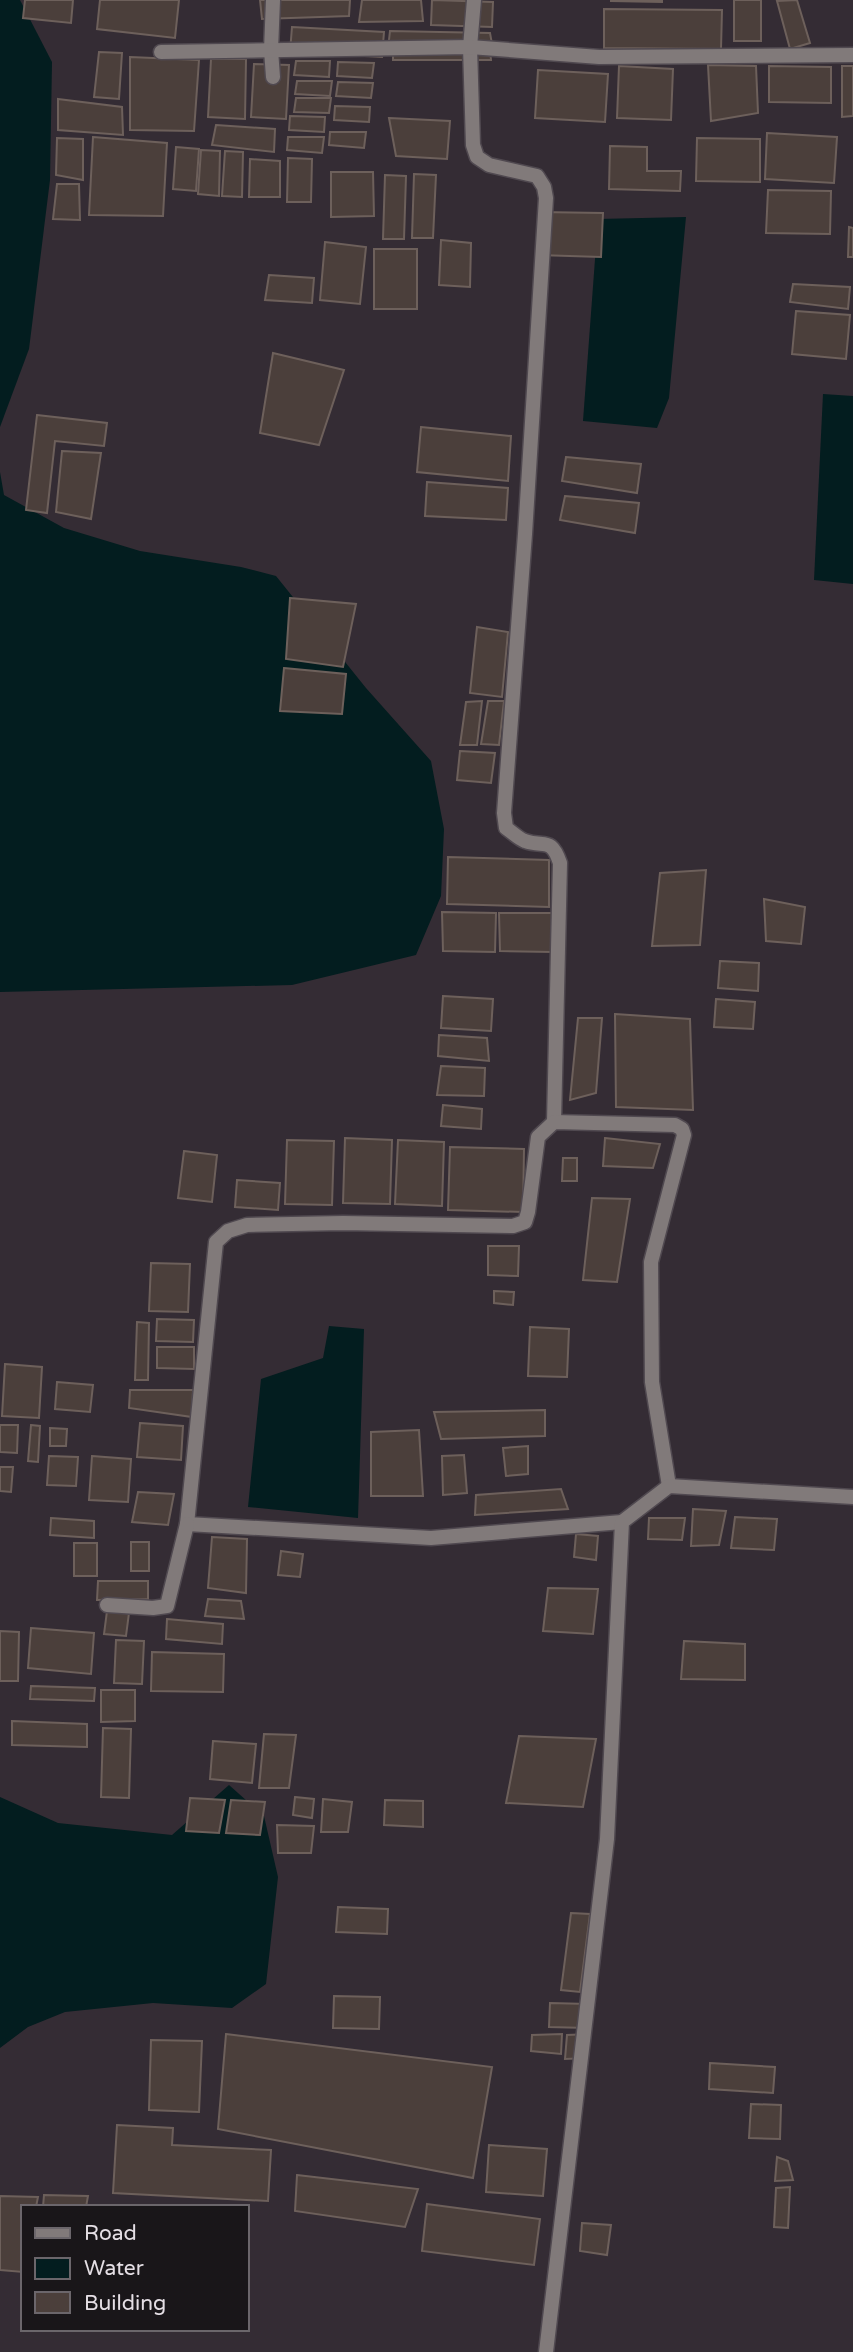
<svg xmlns="http://www.w3.org/2000/svg" width="853" height="2352" font-family="'Varela Round',sans-serif">
	<rect width="100%" height="100%" fill="#342c34"/>
	<!-- water -->
	<g fill="#031d1f">
		<polygon points="0,0 20,0 52,62 50,180 29,349 0,427"/>
		<polygon points="686,217 669,398 657,428 583,421 598,219"/>
		<polygon points="823,394 853,396 853,584 814,580"/>
		<polygon points="0,472 4,495 64,528 140,551 241,567 276,576 366,688 431,761 444,829 441,896 416,955 292,985 0,992"/>
		<polygon points="329,1326 364,1329 358,1518 248,1507 261,1379 323,1358"/>
		<polygon points="229,1785 264,1816 278,1877 266,1984 232,2008 153,2003 65,2012 28,2027 0,2048 0,1797 58,1823 172,1835"/>
	</g>
	<!-- building -->
	<g fill="#4b3f3b" stroke="#6d605b" stroke-width="2">
		<polygon points="25,0 73,0 71,23 23,18"/>
		<polygon points="100,0 179,0 175,38 97,29"/>
		<polygon points="260,0 350,0 349,16 262,19"/>
		<polygon points="362,0 421,0 423,21 359,22"/>
		<polygon points="432,0 493,2 492,27 431,25"/>
		<polygon points="611,0 662,0 662,2 611,1"/>
		<rect x="734" y="0" width="27" height="41"/>
		<polygon points="797,0 810,43 790,49 777,1"/>
		<polygon points="604,9 722,10 721,49 604,48"/>
		<polygon points="292,27 384,32 382,57 290,52"/>
		<polygon points="390,31 490,33 492,44 388,49"/>
		<polygon points="490,49 491,60 393,60 393,51"/>
		<polygon points="99,52 122,53 119,99 94,97"/>
		<polygon points="130,57 199,60 194,131 130,130"/>
		<polygon points="211,59 246,59 245,119 208,117"/>
		<polygon points="296,61 330,61 329,77 294,75"/>
		<polygon points="338,62 374,63 372,78 337,76"/>
		<polygon points="254,64 289,65 286,119 251,117"/>
		<polygon points="708,65 756,66 758,113 711,121"/>
		<polygon points="619,66 673,69 671,120 617,118"/>
		<polygon points="769,66 831,67 831,103 769,102"/>
		<polygon points="842,66 853,66 853,116 842,117"/>
		<polygon points="538,70 608,74 605,122 535,118"/>
		<polygon points="297,81 332,81 330,96 295,94"/>
		<polygon points="338,82 373,83 371,98 336,96"/>
		<polygon points="296,98 331,98 329,113 294,112"/>
		<polygon points="58,99 122,107 123,135 58,130"/>
		<polygon points="335,106 370,107 369,122 334,120"/>
		<polygon points="290,116 325,117 324,132 289,130"/>
		<polygon points="389,118 450,121 447,159 396,156"/>
		<polygon points="216,125 275,129 274,152 212,145"/>
		<polygon points="330,132 366,132 364,148 329,145"/>
		<polygon points="767,133 837,137 834,183 765,179"/>
		<polygon points="93,137 167,143 163,216 89,215"/>
		<polygon points="288,137 324,137 322,153 287,150"/>
		<polygon points="57,138 83,139 83,180 56,175"/>
		<polygon points="697,138 760,139 760,182 696,181"/>
		<polygon points="610,146 647,147 647,171 681,171 680,191 609,189"/>
		<polygon points="176,147 199,149 196,191 173,189"/>
		<polygon points="201,150 220,151 219,196 198,194"/>
		<polygon points="225,151 243,152 242,197 222,196"/>
		<polygon points="288,158 312,159 311,202 287,202"/>
		<polygon points="250,159 280,161 280,197 249,197"/>
		<polygon points="331,172 373,172 374,216 331,217"/>
		<polygon points="414,174 436,175 433,238 412,238"/>
		<polygon points="385,175 406,176 404,239 383,239"/>
		<polygon points="57,184 79,184 80,220 53,219"/>
		<polygon points="768,190 831,191 830,234 766,233"/>
		<polygon points="539,212 603,213 601,257 538,255"/>
		<polygon points="849,227 853,228 853,257 848,257"/>
		<polygon points="441,240 471,243 470,287 439,285"/>
		<polygon points="325,242 366,247 360,304 320,300"/>
		<rect x="374" y="249" width="43" height="60"/>
		<polygon points="269,275 314,278 312,303 265,300"/>
		<polygon points="793,284 850,287 848,309 790,302"/>
		<polygon points="796,311 850,315 846,359 792,354"/>
		<polygon points="273,353 344,370 319,445 260,433"/>
		<polygon points="37,415 107,423 104,446 55,441 47,513 26,510"/>
		<polygon points="421,427 511,436 508,481 417,472"/>
		<polygon points="62,451 101,453 91,519 56,512"/>
		<polygon points="566,457 641,464 637,493 562,481"/>
		<polygon points="427,482 508,488 506,520 425,516"/>
		<polygon points="565,496 639,503 635,533 560,520"/>
		<polygon points="290,598 356,604 343,667 286,659"/>
		<polygon points="477,627 508,632 502,697 470,693"/>
		<polygon points="284,668 346,674 342,714 280,711"/>
		<polygon points="482,701 477,745 460,745 466,702"/>
		<polygon points="488,701 504,701 499,745 481,744"/>
		<polygon points="460,751 495,753 491,783 457,780"/>
		<polygon points="448,857 549,860 549,907 447,904"/>
		<polygon points="706,870 700,945 652,946 660,873"/>
		<polygon points="764,899 805,907 801,944 766,941"/>
		<polygon points="442,912 496,913 495,952 443,951"/>
		<polygon points="499,913 553,913 552,952 500,951"/>
		<polygon points="720,961 759,963 758,991 718,988"/>
		<polygon points="443,996 493,999 491,1031 441,1028"/>
		<polygon points="716,999 755,1002 753,1029 714,1027"/>
		<polygon points="615,1014 690,1019 693,1110 616,1107"/>
		<polygon points="578,1018 602,1018 596,1093 570,1100"/>
		<polygon points="439,1035 487,1038 489,1061 438,1056"/>
		<polygon points="441,1066 485,1068 484,1096 437,1095"/>
		<polygon points="443,1105 482,1109 481,1129 441,1126"/>
		<polygon points="345,1138 392,1140 390,1204 343,1203"/>
		<polygon points="605,1138 660,1144 653,1168 603,1166"/>
		<polygon points="287,1140 334,1141 332,1205 285,1204"/>
		<polygon points="398,1140 444,1142 442,1206 395,1204"/>
		<polygon points="450,1147 524,1149 523,1212 448,1210"/>
		<polygon points="184,1151 217,1155 212,1202 178,1198"/>
		<polygon points="563,1158 577,1158 577,1181 562,1181"/>
		<polygon points="237,1180 280,1183 278,1210 235,1207"/>
		<polygon points="592,1198 630,1199 617,1282 583,1280"/>
		<polygon points="488,1246 519,1246 518,1276 488,1275"/>
		<polygon points="151,1263 190,1264 188,1312 149,1311"/>
		<polygon points="494,1291 514,1292 513,1305 494,1303"/>
		<polygon points="157,1319 194,1320 193,1342 156,1341"/>
		<polygon points="137,1322 149,1323 148,1380 135,1380"/>
		<polygon points="530,1327 569,1329 567,1377 528,1376"/>
		<polygon points="157,1347 194,1347 194,1369 157,1368"/>
		<polygon points="5,1364 42,1367 39,1418 2,1416"/>
		<polygon points="57,1382 93,1385 90,1412 55,1409"/>
		<polygon points="130,1390 193,1390 192,1417 129,1408"/>
		<polygon points="545,1410 545,1436 441,1439 434,1412"/>
		<polygon points="140,1423 183,1426 181,1460 137,1457"/>
		<polygon points="0,1425 18,1425 17,1453 0,1452"/>
		<polygon points="31,1425 40,1426 38,1462 28,1461"/>
		<polygon points="50,1428 67,1429 66,1446 50,1446"/>
		<polygon points="419,1430 423,1496 371,1496 371,1432"/>
		<polygon points="528,1446 528,1474 506,1476 503,1448"/>
		<polygon points="464,1455 467,1493 443,1495 442,1456"/>
		<polygon points="49,1456 78,1457 76,1486 47,1485"/>
		<polygon points="92,1456 131,1459 128,1502 89,1500"/>
		<polygon points="0,1467 13,1467 11,1492 0,1491"/>
		<polygon points="561,1489 568,1509 475,1515 476,1495"/>
		<polygon points="138,1492 174,1494 168,1525 132,1522"/>
		<polygon points="693,1509 726,1511 719,1545 691,1546"/>
		<polygon points="735,1517 777,1519 774,1550 731,1548"/>
		<polygon points="51,1518 94,1521 94,1538 50,1535"/>
		<polygon points="649,1518 685,1518 682,1540 648,1539"/>
		<polygon points="576,1534 598,1536 596,1560 574,1557"/>
		<polygon points="212,1537 247,1539 246,1593 208,1588"/>
		<rect x="131" y="1542" width="18" height="29"/>
		<rect x="74" y="1543" width="23" height="33"/>
		<polygon points="281,1551 303,1554 300,1577 278,1575"/>
		<polygon points="98,1581 148,1581 148,1599 97,1600"/>
		<polygon points="548,1588 598,1589 593,1634 543,1631"/>
		<polygon points="208,1599 241,1601 244,1619 205,1616"/>
		<polygon points="107,1611 129,1613 126,1636 104,1634"/>
		<polygon points="167,1619 223,1624 222,1644 166,1639"/>
		<polygon points="31,1628 94,1633 91,1674 28,1668"/>
		<polygon points="0,1631 19,1632 18,1681 0,1681"/>
		<polygon points="116,1640 144,1641 142,1684 114,1683"/>
		<polygon points="684,1641 745,1644 745,1680 681,1679"/>
		<polygon points="152,1652 224,1654 223,1692 151,1691"/>
		<polygon points="31,1686 95,1688 94,1701 30,1699"/>
		<polygon points="101,1690 135,1690 135,1721 101,1722"/>
		<polygon points="12,1721 87,1724 87,1747 12,1745"/>
		<polygon points="103,1728 131,1729 129,1798 101,1797"/>
		<polygon points="264,1734 296,1735 289,1788 259,1788"/>
		<polygon points="519,1736 596,1739 583,1807 506,1803"/>
		<polygon points="213,1741 256,1744 252,1783 210,1779"/>
		<polygon points="295,1797 314,1799 312,1818 293,1815"/>
		<polygon points="190,1798 225,1800 219,1833 186,1831"/>
		<polygon points="323,1799 352,1802 348,1832 321,1832"/>
		<polygon points="231,1800 265,1802 260,1835 226,1833"/>
		<polygon points="385,1800 423,1801 423,1827 384,1825"/>
		<polygon points="277,1825 314,1826 311,1853 278,1853"/>
		<polygon points="338,1907 388,1909 387,1934 336,1932"/>
		<polygon points="571,1913 590,1914 580,1992 561,1990"/>
		<polygon points="334,1996 380,1997 379,2029 333,2028"/>
		<polygon points="550,2003 588,2004 587,2028 549,2027"/>
		<polygon points="226,2034 492,2067 473,2178 218,2129"/>
		<polygon points="562,2034 561,2054 531,2051 532,2035"/>
		<polygon points="590,2034 588,2058 565,2059 567,2035"/>
		<polygon points="151,2040 202,2041 199,2112 149,2110"/>
		<polygon points="710,2063 775,2067 773,2093 709,2089"/>
		<polygon points="751,2104 781,2105 780,2139 749,2138"/>
		<polygon points="117,2125 173,2128 172,2145 271,2150 268,2201 113,2193"/>
		<polygon points="489,2145 547,2149 543,2196 486,2192"/>
		<polygon points="777,2157 788,2161 793,2180 775,2181"/>
		<polygon points="297,2175 418,2189 405,2227 295,2211"/>
		<polygon points="790,2187 788,2228 774,2227 776,2188"/>
		<polygon points="44,2195 88,2196 86,2207 43,2207"/>
		<polygon points="0,2196 38,2197 36,2207 23,2207 23,2272 0,2270"/>
		<polygon points="427,2204 540,2219 534,2265 422,2251"/>
		<polygon points="582,2223 611,2225 607,2255 580,2251"/>
	</g>
	<g fill="none" stroke-linecap="round" stroke-linejoin="round">
		<!-- street casing -->
		<g stroke="#504950" stroke-width="17">
			<g id="street">
				<polyline points="273,0 271,50 273,77"/>
				<path d="M474 0 470 47 473 145 477 157 489 165 537 176 544 187 546 198 525 534 504 813 506 828C512 832 519 839 525 841 544 848 551 836 560 863L554 1122"/>
				<polyline points="161,52 470,47 599,57 853,55"/>
				<polyline points="622,1522 431,1538 187,1524 216,1242 228,1231 247,1225 343,1223 513,1226 525,1222 528,1212 538,1137 554,1122 675,1125 682,1129 684,1135 651,1262 652,1382 669,1486"/>
				<polyline points="107,1605 153,1608 167,1606 187,1524"/>
				<polyline points="546,2352 607,1839 622,1522 669,1486 853,1497"/>
			</g>
		</g>
		<!-- street -->
		<use href="#street" stroke="#817a7a" stroke-width="14"/>
	</g>
	<!-- legend -->
	<rect x="21" y="2205" width="228" height="126" fill="#191619" stroke="#6b666b" stroke-width="2"/>
	<rect x="35" y="2228" width="35" height="10" fill="#817a7a" stroke="#6b666b" stroke-width="2"/>
	<text x="84" y="2240" font-size="21" fill="#e5dfe5">Road</text>
	<rect x="35" y="2258" width="35" height="21" fill="#031d1f" stroke="#6b666b" stroke-width="2"/>
	<text x="84" y="2275" font-size="21" fill="#e5dfe5">Water</text>
	<rect x="35" y="2292" width="35" height="21" fill="#4b3f3b" stroke="#6b666b" stroke-width="2"/>
	<text x="84" y="2310" font-size="21" fill="#e5dfe5">Building</text>
</svg>
